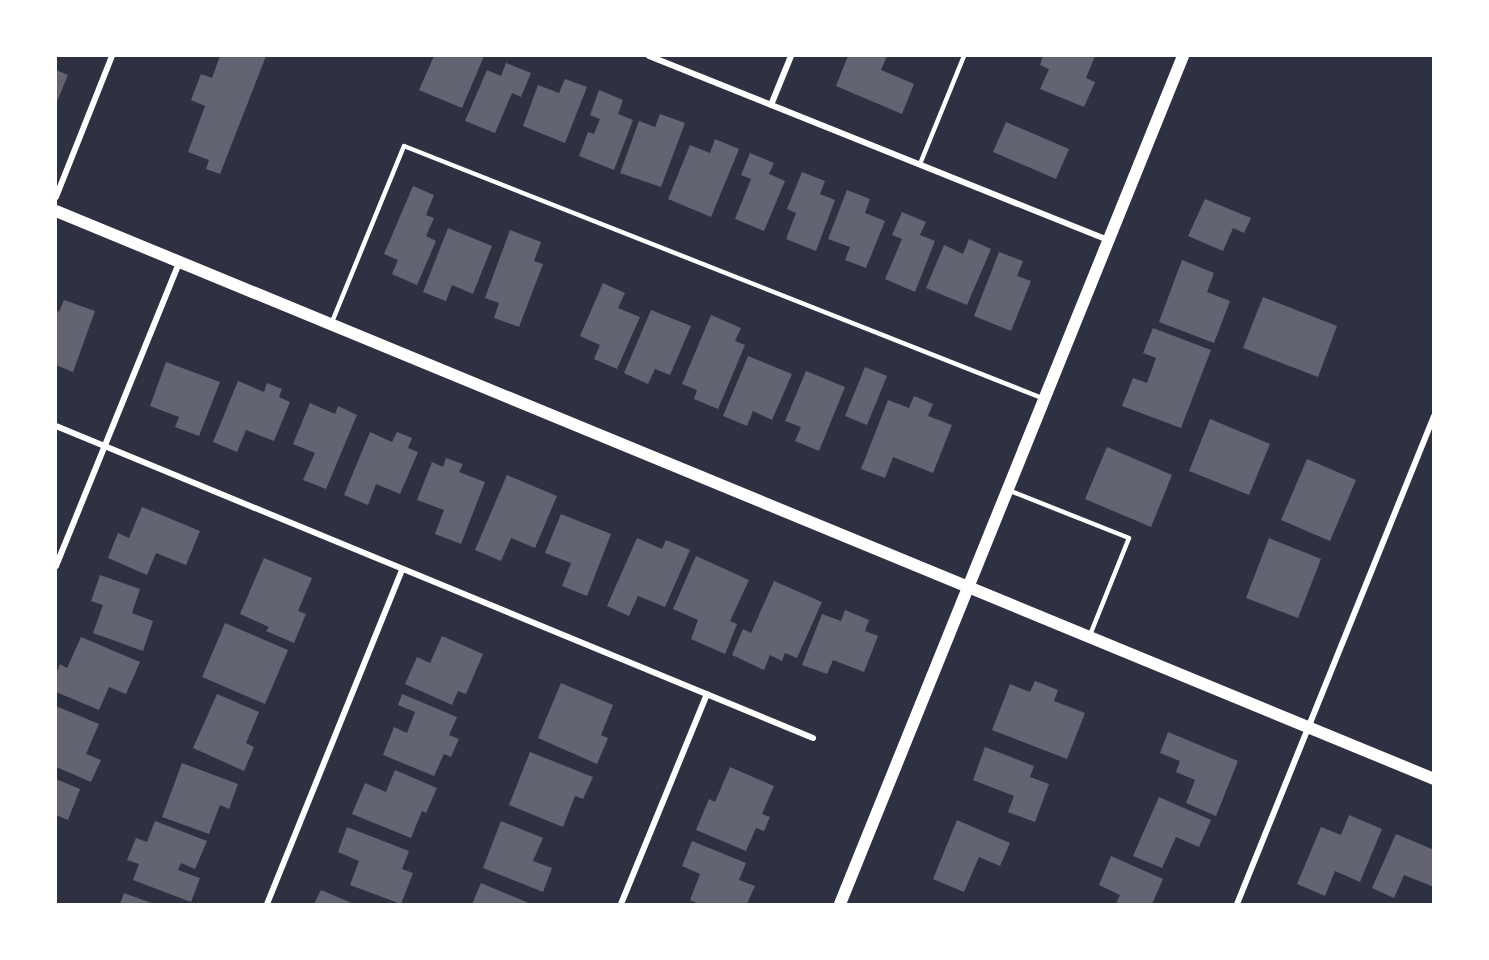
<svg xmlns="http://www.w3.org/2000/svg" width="1489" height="960" font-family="Jost,sans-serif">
	<rect width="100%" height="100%" fill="#2d3142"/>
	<!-- building -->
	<g fill="#626471">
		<polygon points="220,56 266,56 220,174 206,169 209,160 188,152 205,106 191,100 201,74 212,78"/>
		<polygon points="434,56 484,56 462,108 419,90"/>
		<polygon points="848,56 887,56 881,70 914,84 902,114 836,86"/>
		<polygon points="1043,56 1095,56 1086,78 1095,82 1084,107 1040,89 1049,69 1040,65"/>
		<polygon points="506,63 531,73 521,97 512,93 495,133 465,121 487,70 501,76"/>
		<polygon points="56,70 68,75 56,104"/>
		<polygon points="565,79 587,87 565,143 523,126 538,85 559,93"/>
		<polygon points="599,90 623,100 618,114 633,120 614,170 579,156 588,132 594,134 600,119 590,115"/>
		<polygon points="660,114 685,123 661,187 620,173 639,121 655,127"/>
		<polygon points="1006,122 1069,149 1056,179 993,152"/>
		<polygon points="715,139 739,149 711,217 668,199 690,145 710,153"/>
		<polygon points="750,153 774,163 769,174 785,181 764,231 735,219 751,179 741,175"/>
		<polygon points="802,172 825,181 820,194 835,200 816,251 786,239 796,213 787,209"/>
		<polygon points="413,186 434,195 426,215 434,218 426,236 436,241 417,285 392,274 398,260 384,254"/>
		<polygon points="847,190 870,199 865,213 885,221 866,268 845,260 850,247 828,239"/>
		<polygon points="1205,199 1251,218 1244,233 1233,228 1223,251 1188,236"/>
		<polygon points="902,212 926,222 920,235 935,241 915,292 885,279 902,239 892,235"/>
		<polygon points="448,228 492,246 473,294 452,285 446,301 423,292"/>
		<polygon points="510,230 541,242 534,261 543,264 519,327 494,318 499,303 485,298"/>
		<polygon points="969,239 991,249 967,305 926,288 944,245 963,254"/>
		<polygon points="999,252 1023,261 1017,276 1031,281 1011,331 974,316"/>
		<polygon points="1182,260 1214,273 1207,292 1230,301 1214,343 1159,322"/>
		<polygon points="603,283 625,293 618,308 640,317 617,369 594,359 600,345 580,336"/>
		<polygon points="1263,297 1337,326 1318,377 1243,348"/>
		<polygon points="64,300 95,311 73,372 56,365 56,310 59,312"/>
		<polygon points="651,310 691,326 670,375 655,369 648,384 624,373"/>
		<polygon points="711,315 741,328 735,341 745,345 718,409 694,399 697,390 682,384"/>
		<polygon points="1153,328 1211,350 1181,428 1122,406 1133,378 1147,383 1156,358 1143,353"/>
		<polygon points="748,356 792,374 772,420 753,411 747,426 723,416"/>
		<polygon points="166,362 220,382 199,436 175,427 179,417 150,406"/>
		<polygon points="865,367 887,376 867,425 845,416"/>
		<polygon points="806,371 845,387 819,451 795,441 801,427 785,421"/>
		<polygon points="238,381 264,392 267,383 282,389 279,397 290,402 274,441 246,430 237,452 213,442"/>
		<polygon points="914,396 933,404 928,416 952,425 933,473 893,457 885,478 861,469 888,400 909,408"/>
		<polygon points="310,403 335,414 338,406 357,415 326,489 303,480 315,453 293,444"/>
		<polygon points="1210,419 1270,444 1249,495 1189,471"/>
		<polygon points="370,432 392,442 397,432 412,438 408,448 418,452 400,494 376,484 368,505 344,495"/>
		<polygon points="1107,447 1172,475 1151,527 1085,499"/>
		<polygon points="446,458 463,464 459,472 485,482 461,544 435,534 444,510 417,500 432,462 443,467"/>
		<polygon points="1307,459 1356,480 1330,541 1281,520"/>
		<polygon points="507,475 557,496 535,548 511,538 501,561 475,550"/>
		<polygon points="142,507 200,531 186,565 156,553 147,575 108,558 118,533 129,538"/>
		<polygon points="561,514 611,534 587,596 562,586 571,563 545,553"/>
		<polygon points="637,538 662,549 666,540 690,550 665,607 638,596 629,616 607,606"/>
		<polygon points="1269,538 1321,559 1298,618 1246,598"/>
		<polygon points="696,556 749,580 730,621 737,624 725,654 691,639 698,620 673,609"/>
		<polygon points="264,558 312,578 298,611 306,614 294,643 266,631 269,627 240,614"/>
		<polygon points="100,575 140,589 132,613 153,621 143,651 93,633 103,605 91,601"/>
		<polygon points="774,581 822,602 797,658 785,653 782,661 770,655 764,670 732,655 743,629 751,633"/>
		<polygon points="845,610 869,620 865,631 878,636 864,672 833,660 827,674 802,665 822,614 841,621"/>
		<polygon points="225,623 288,650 265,704 202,677"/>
		<polygon points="442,636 483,654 466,694 458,691 452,705 405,684 417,657 430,663"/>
		<polygon points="81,637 140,662 126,694 109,687 99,710 56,692 56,674 60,664 67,668"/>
		<polygon points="1035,681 1058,690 1054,701 1085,713 1067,759 992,730 1010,684 1030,692"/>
		<polygon points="561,683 613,705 601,735 608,738 597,764 538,738"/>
		<polygon points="217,694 259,712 246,743 254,747 244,771 193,748"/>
		<polygon points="402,694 457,717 449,735 459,739 451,757 444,754 434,776 383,755 394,727 407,733 415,712 398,705"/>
		<polygon points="56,706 99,724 86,754 101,760 91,782 56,767"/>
		<polygon points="1168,732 1238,761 1216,816 1186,803 1195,780 1176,772 1180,761 1160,753"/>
		<polygon points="985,747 1034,766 1030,777 1049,784 1035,822 1008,812 1014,796 973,780"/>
		<polygon points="530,752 593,777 583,799 575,796 563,827 509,805"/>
		<polygon points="182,763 238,784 229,809 220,805 209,834 162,817"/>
		<polygon points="730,767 774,786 762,814 770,817 764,831 756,828 746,851 696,830 709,799 715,802"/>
		<polygon points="395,770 437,788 426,813 422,811 411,838 352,814 365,783 386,792"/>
		<polygon points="56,779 80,789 68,820 56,815"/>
		<polygon points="1159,797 1211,820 1199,847 1176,837 1162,868 1133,856"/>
		<polygon points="1349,815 1382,829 1360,882 1335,871 1325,896 1297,884 1321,827 1341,835"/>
		<polygon points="957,820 1010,843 1000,866 979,857 964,892 933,879"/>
		<polygon points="155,821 207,841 195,869 181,863 178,870 200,878 191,902 133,880 139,864 127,860 136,838 147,842"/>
		<polygon points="501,821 543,838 533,861 552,868 543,892 483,868"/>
		<polygon points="347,827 409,851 402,869 413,873 401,904 350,885 359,861 338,852"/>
		<polygon points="1396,834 1434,850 1434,887 1404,875 1394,898 1372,888"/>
		<polygon points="692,841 746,863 739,880 755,886 747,904 699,904 690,900 700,874 682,866"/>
		<polygon points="1111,856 1163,879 1152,904 1116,904 1120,895 1099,885"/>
		<polygon points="481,883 531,904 472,904"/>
		<polygon points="321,890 354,904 314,904"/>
		<polygon points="124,893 154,904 120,904"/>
	</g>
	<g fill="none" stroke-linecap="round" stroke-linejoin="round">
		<!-- service -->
		<g stroke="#fff" stroke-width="4.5">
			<polyline points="920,164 964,56"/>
			<polyline points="332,322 404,146 1042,398"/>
			<polyline points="1008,490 1129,538 1090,635"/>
		</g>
		<!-- minor -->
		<g stroke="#fff" stroke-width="6">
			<polyline points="649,56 1108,240"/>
			<polyline points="771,105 791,56"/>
			<polyline points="56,197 112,56"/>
			<polyline points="56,426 813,738"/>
			<polyline points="56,566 179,263"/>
			<polyline points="267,904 402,570"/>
			<polyline points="621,904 707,694"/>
			<polyline points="1237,904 1434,416"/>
		</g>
		<!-- secondary -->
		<g stroke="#fff" stroke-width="12">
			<polyline points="56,211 1434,779"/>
			<polyline points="840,904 1183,56"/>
		</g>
	</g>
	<!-- border -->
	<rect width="1489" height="960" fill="none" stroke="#ffffff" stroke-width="114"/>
</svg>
